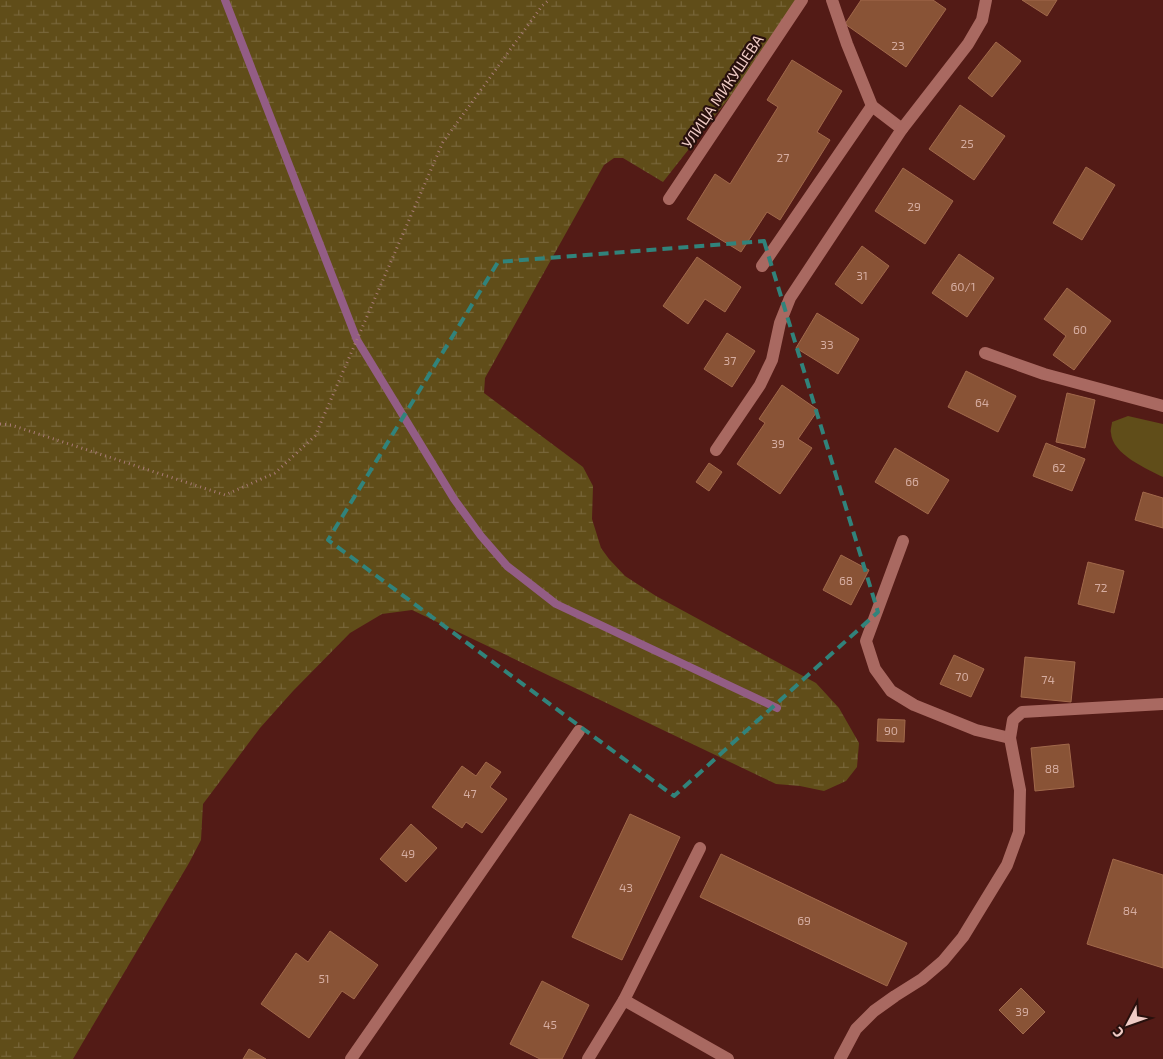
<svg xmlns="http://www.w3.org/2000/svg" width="1163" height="1059" font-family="'Exo 2',sans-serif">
	<defs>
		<pattern id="wetland-marsh" width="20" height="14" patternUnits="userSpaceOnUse" patternTransform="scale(1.25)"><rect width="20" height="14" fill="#604d19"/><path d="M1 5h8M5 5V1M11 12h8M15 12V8" fill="none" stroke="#776539"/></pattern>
	</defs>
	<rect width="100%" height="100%" fill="#531b16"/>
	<!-- grass -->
	<path fill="#604d19" d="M1128 416 1163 424V477C1147 469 1112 454 1111 433 1110 430 1112 425 1112 422Z"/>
	<!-- wetland -->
	<polygon fill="url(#wetland-marsh)" points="0,0 806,0 663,182 623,158 614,158 604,165 485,378 484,393 583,467 593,486 592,519 601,548 609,559 625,576 656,596 816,683 839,708 859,743 857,767 846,781 824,791 800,786 776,784 412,610 382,614 350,633 293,691 260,728 203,804 201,840 189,863 73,1059 0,1059"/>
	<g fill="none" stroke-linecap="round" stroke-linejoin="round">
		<!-- stream -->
		<polyline stroke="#935d85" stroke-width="8" points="225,0 357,340 454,499 481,536 507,566 556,604 777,708"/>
	</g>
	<!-- building -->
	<g fill="#895336" stroke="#a1694b">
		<polygon points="861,0 933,0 946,9 906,67 845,24"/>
		<polygon points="1022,0 1057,0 1047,16"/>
		<polygon points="996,42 1021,61 992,97 968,78"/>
		<polygon points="792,60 842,91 817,132 830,140 780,220 767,212 741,252 687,219 715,174 730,184 778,107 767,100"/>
		<polygon points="960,105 1005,136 974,180 929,149"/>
		<polygon points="1086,167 1115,185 1082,240 1053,223"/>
		<polygon points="903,168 953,201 925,244 875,211"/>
		<polygon points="862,246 889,266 862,304 835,284"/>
		<polygon points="959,254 994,278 967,317 932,293"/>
		<polygon points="697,257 741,287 725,312 705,299 688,324 663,306"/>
		<polygon points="1067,288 1111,321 1074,370 1053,355 1066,336 1044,319"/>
		<polygon points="817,313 859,339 838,374 796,348"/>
		<polygon points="727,333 755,351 732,387 704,369"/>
		<polygon points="966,371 1016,396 998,432 948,407"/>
		<polygon points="782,385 818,410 798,439 812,448 780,494 737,464 765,423 759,419"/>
		<polygon points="1067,393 1095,400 1085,448 1056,442"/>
		<polygon points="1046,443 1085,459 1072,491 1033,476"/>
		<polygon points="895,448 949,480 928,514 875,482"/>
		<polygon points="709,463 722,472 709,491 696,482"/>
		<polygon points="1143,492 1163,498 1163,528 1135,520"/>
		<polygon points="841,555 869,570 851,605 823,590"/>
		<polygon points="1088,562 1124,571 1114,613 1078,604"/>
		<polygon points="954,655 984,669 971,697 940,684"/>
		<polygon points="1025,657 1075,662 1071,702 1021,697"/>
		<polygon points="878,719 905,720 904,742 877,741"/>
		<polygon points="1069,744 1074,787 1035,791 1031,748"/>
		<polygon points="486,762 501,772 490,787 507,799 482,833 466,822 462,828 432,807 462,766 476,776"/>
		<polygon points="630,814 680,837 622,960 572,937"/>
		<polygon points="411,824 437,848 406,882 380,859"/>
		<polygon points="721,854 907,943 887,986 700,897"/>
		<polygon points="1113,859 1163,875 1163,968 1087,944"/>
		<polygon points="330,931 378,965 354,999 342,991 309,1038 261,1004 296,953 308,962"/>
		<polygon points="542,981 589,1005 562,1059 540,1059 510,1044"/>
		<polygon points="1021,988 1045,1012 1023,1034 999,1010"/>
		<polygon points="249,1049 266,1059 243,1059"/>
	</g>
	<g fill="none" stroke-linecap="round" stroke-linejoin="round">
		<!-- path -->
		<polyline stroke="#a87b75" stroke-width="3" stroke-dasharray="1 4" stroke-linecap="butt" points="0,424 11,425 225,495 275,473 315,436 443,142 542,6 549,0"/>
		<!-- minor -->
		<g stroke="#a96961" stroke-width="12">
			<polyline points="832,0 847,44 872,106"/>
			<polyline points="669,199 802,0"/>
			<polyline points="762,266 872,106 902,129"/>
			<polyline points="985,353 1044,374 1163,406"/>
			<polyline points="716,450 760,385 772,360 780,323 790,298 902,129 968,44 982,20 986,0"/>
			<polyline points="903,541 866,641 875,669 891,691 914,705 976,730 1010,738"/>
			<polyline points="624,1000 728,1059"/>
			<polyline points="351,1059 579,731"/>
			<polyline points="588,1059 624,1000 700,848"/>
			<polyline points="840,1059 856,1029 874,1011 895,996 922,979 943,961 963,937 1007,865 1019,832 1020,790 1010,738 1013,720 1022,712 1163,704"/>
		</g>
	</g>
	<!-- marked area -->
	<path fill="none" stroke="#31837b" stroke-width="4" stroke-dasharray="10 6" stroke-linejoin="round" d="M764 241 878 612 674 796 328 540 498 262Z"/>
	<g text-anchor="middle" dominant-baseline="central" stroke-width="4.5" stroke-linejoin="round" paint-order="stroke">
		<!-- number labels -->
		<g font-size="12" fill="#d6ada1">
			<text x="898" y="45">23</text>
			<text x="967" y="143">25</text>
			<text x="783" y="157">27</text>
			<text x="914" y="206">29</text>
			<text x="862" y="275">31</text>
			<text x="963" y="286">60/1</text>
			<text x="1080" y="329">60</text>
			<text x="827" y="344">33</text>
			<text x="730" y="360">37</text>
			<text x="982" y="402">64</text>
			<text x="778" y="443">39</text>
			<text x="1059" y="467">62</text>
			<text x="912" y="481">66</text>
			<text x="846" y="580">68</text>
			<text x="1101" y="587">72</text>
			<text x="962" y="676">70</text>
			<text x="1048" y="679">74</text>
			<text x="891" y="730">90</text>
			<text x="1052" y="768">88</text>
			<text x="470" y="793">47</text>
			<text x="408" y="853">49</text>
			<text x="626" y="887">43</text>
			<text x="1130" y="910">84</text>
			<text x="804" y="920">69</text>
			<text x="324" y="978">51</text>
			<text x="1022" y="1011">39</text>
			<text x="550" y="1024">45</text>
		</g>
		<!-- street labels -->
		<g font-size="15" fill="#efcbc5" stroke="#28100d">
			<text transform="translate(722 91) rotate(-56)">УЛИЦА МИКУШЕВА</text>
		</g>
	</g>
	<!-- north arrow -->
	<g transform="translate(1128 1024) rotate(229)" stroke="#28100d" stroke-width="4" paint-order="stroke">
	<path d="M0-4L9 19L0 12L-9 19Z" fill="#efcbc5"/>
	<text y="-8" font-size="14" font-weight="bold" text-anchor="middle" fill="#efcbc5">С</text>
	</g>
</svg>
